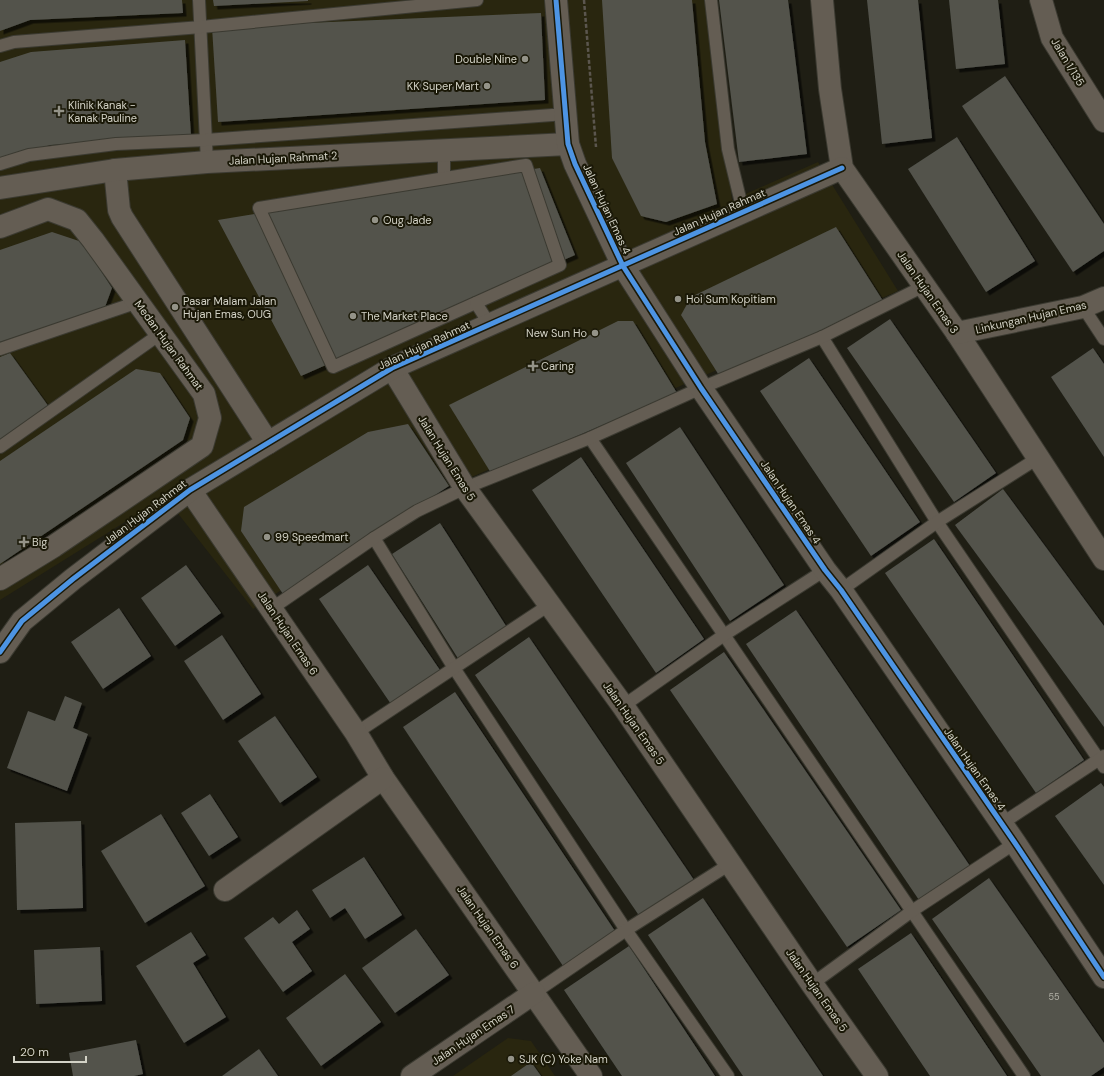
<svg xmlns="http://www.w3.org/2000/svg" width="1104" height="1076" font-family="'DM Sans',sans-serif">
	<defs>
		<filter id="shadow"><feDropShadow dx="3.5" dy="3.5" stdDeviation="0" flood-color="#0009"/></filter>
	</defs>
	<rect width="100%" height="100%" fill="#1f1e14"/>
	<!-- built -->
	<g fill="#29260f">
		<polygon points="0,0 710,0 732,200 818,162 898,291 412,503 253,609 165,497 0,600"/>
		<polygon points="508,1038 531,1041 555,1076 453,1076"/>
	</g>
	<!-- building -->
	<g fill="#52534c" filter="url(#shadow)">
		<polygon points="0,0 182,0 183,13 30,20 0,31"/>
		<polygon points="213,0 308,0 308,1 214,6"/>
		<polygon points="602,0 692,0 705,142 717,204 666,222 641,216 612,158"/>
		<polygon points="719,0 788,0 807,154 739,162"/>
		<polygon points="867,0 918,0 932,138 882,144"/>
		<polygon points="949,0 998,0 1005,64 956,69"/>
		<polygon points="541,13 545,100 218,122 212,27"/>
		<polygon points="185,40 191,136 50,145 0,162 0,62 31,52"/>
		<polygon points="1005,76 1104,224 1104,251 1073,272 962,106"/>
		<polygon points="957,137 1035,261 986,292 908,169"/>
		<polygon points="540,168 575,255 301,376 218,220"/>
		<polygon points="836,227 885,304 722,380 681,315 691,297"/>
		<polygon points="52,232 82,242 112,288 105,307 0,342 0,250"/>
		<polygon points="890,319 996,473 954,502 847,348"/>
		<polygon points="618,321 633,321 677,393 491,473 449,405"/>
		<polygon points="1093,348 1104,364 1104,457 1051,377"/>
		<polygon points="10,353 49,407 0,441 0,357"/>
		<polygon points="809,358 920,522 871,556 760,391"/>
		<polygon points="136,369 160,373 190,418 183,440 0,564 0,461"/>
		<polygon points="408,424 449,486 283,594 241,531 244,507 368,432"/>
		<polygon points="680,427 784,585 730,621 626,463"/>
		<polygon points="581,457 704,639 656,673 532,490"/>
		<polygon points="1003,489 1104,626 1104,727 955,525"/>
		<polygon points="440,523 508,629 459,660 392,554"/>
		<polygon points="934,539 1084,760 1036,793 885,573"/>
		<polygon points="186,565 221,613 175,646 141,598"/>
		<polygon points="368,565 442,673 393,707 319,599"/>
		<polygon points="119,608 151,656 103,689 71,642"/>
		<polygon points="796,610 970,866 919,900 746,644"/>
		<polygon points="222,635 261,694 223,720 184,661"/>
		<polygon points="529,637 694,880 640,917 475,675"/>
		<polygon points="724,652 901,910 847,947 670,690"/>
		<polygon points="455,692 615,931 563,966 403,727"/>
		<polygon points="65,696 82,703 73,728 88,734 67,791 7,768 28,711 55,721"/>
		<polygon points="275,716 317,777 280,803 238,741"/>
		<polygon points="1101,783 1104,787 1104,885 1055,816"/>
		<polygon points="210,794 238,837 209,856 181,813"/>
		<polygon points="161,814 205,886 145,923 101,851"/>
		<polygon points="81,821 83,908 17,910 15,823"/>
		<polygon points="364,857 402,915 365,939 345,908 330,918 312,890"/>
		<polygon points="989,878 1104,1043 1104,1067 1091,1076 1041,1076 932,919"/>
		<polygon points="703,898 823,1076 743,1076 648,935"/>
		<polygon points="297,910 310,929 292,942 312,971 283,992 244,938 273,917 279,924"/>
		<polygon points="416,929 449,975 395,1013 362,968"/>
		<polygon points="191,932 206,955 193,963 226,1017 184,1043 136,966"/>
		<polygon points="911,933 1007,1076 930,1076 858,969"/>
		<polygon points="629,946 715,1076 622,1076 564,990"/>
		<polygon points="100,947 102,1001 36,1004 34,950"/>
		<polygon points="345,974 381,1022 321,1066 286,1018"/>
		<polygon points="136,1040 143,1074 134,1076 73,1076 69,1053"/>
		<polygon points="259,1049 278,1076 222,1076"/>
		<polygon points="531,1062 541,1076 511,1076"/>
	</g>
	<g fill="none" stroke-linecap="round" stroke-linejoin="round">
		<!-- service casing -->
		<g stroke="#3b3a31" stroke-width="14">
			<g id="service">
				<polyline points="199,0 207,162"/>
				<polyline points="711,0 728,149 743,211"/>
				<polyline points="0,46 14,42 201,27 477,0"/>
				<polyline points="444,150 444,178"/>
				<polyline points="0,164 29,155 116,144 206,140 566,114"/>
				<polygon points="526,165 560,265 333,367 259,208"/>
				<polyline points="476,303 490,325"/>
				<polyline points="1083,307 1104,339"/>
				<polyline points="822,337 937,522 1104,767"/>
				<polyline points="0,349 138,302"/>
				<polyline points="590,438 1024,1076"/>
				<polyline points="0,447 160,334"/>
				<polyline points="374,538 454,668 626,930 728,1076"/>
				<polyline points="841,590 937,522 1038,458"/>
				<polyline points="271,609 374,538 417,511 465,488 590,438 701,388 822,337 924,286"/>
				<polyline points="623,706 724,635 825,570"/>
				<polyline points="356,733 549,605"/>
				<polyline points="1001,824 1104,756"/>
				<polyline points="812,984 912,911 1015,843"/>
				<polyline points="534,993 626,930 730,864"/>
			</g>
		</g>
		<!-- minor casing -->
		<g stroke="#3b3a31" stroke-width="24">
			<g id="minor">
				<polyline points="822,0 830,89 842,168 957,333 1104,559"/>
				<polyline points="1041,0 1052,38 1104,121"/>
				<polyline points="115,170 119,210 122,217 268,443"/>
				<polyline points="0,188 115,170 207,162 568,144"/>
				<polyline points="0,227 48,209 77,220 93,240 204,394 210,418 202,446 54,546 0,579"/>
				<polyline points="957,333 1083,307 1104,298"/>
				<polyline points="392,368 465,488 623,706 812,984 877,1076"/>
				<polyline points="190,490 356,733 383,778 591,1076"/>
				<polyline points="0,652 22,621 73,579 190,490 392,368 842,168"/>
				<polyline points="225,890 383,778"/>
				<polyline points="412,1076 534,993"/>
			</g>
		</g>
		<!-- tertiary casing -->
		<g stroke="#3b3a31" stroke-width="24">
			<polyline id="tertiary" points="556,0 568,144 575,164 623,266 701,388 825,570 841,590 1015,843 1104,977"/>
		</g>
		<!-- path -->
		<polyline stroke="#5b564e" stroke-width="2.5" stroke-dasharray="4 2" stroke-linecap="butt" points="584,0 596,147"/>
		<!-- service -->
		<use href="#service" stroke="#645d53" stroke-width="12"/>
		<!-- minor -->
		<use href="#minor" stroke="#645d53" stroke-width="22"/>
		<!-- tertiary -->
		<use href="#tertiary" stroke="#645d53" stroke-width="22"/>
		<!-- cycleway casing -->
		<g stroke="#1a1807" stroke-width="8">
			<g id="cycleway">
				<polyline points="556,0 568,144 575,164 623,266 701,388 825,570 841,590 1015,843 1104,977"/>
				<polyline points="0,652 22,621 73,579 190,490 392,368 842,168"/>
			</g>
		</g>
		<!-- cycleway -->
		<use href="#cycleway" stroke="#4d94e3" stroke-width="5"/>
	</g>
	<!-- markers -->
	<g fill="#949388" stroke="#1a1807" stroke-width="1.5">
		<circle cx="525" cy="59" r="4"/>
		<circle cx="487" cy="86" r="4"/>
		<path d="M57 105h4v4h4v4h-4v4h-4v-4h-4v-4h4z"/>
		<circle cx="375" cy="220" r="4"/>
		<circle cx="678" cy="299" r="4"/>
		<circle cx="175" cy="307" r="4"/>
		<circle cx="353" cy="316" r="4"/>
		<circle cx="595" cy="333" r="4"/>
		<path d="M531 360h4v4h4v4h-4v4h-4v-4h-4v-4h4z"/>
		<circle cx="267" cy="537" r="4"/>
		<path d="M22 536h4v4h4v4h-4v4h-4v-4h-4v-4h4z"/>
		<circle cx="511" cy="1059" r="4"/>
	</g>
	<g text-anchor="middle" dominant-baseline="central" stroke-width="4" stroke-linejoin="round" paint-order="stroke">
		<!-- number labels -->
		<g font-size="9" fill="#b3b2a8">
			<text x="1054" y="997">55</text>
		</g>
		<!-- poi labels -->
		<g font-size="11" fill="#d3d2c6" stroke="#1a1807" text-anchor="start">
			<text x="517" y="59" text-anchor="end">Double Nine</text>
			<text x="479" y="86" text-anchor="end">KK Super Mart</text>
			<text x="68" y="105">Klinik Kanak -<tspan x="68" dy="13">Kanak Pauline</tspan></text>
			<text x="383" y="220">Oug Jade</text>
			<text x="686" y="299">Hoi Sum Kopitiam</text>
			<text x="183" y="301">Pasar Malam Jalan<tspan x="183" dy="13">Hujan Emas, OUG</tspan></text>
			<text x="361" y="316">The Market Place</text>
			<text x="587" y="333" text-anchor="end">New Sun Ho</text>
			<text x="541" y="366">Caring</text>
			<text x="275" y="537">99 Speedmart</text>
			<text x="32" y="542">Big</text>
			<text x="519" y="1059">SJK (C) Yoke Nam</text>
		</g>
		<!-- street labels -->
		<g font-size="11" fill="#d3d2c6" stroke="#1a1807">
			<text transform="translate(1068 62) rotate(59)">Jalan 1/135</text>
			<text transform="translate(283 158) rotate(-3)">Jalan Hujan Rahmat 2</text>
			<text transform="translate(607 209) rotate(65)">Jalan Hujan Emas 4</text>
			<text transform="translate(719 212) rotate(-24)">Jalan Hujan Rahmat</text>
			<text transform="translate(928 292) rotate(55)">Jalan Hujan Emas 3</text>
			<text transform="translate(1031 317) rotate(-13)">Linkungan Hujan Emas</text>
			<text transform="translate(169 345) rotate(54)">Medan Hujan Rahmat</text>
			<text transform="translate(424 345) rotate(-25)">Jalan Hujan Rahmat</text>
			<text transform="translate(447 458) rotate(58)">Jalan Hujan Emas 5</text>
			<text transform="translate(791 502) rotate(56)">Jalan Hujan Emas 4</text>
			<text transform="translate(145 512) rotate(-37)">Jalan Hujan Rahmat</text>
			<text transform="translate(288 633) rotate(56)">Jalan Hujan Emas 6</text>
			<text transform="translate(634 723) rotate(55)">Jalan Hujan Emas 5</text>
			<text transform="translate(975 769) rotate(55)">Jalan Hujan Emas 4</text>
			<text transform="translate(488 927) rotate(55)">Jalan Hujan Emas 6</text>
			<text transform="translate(817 990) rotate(55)">Jalan Hujan Emas 5</text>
			<text transform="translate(473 1035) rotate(-34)">Jalan Hujan Emas 7</text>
		</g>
	</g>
	<!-- scale -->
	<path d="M14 1056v6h72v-6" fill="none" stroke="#d3d2c6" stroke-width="2"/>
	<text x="20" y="1056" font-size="12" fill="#d3d2c6" stroke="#1a1807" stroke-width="3" paint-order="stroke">20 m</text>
</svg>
